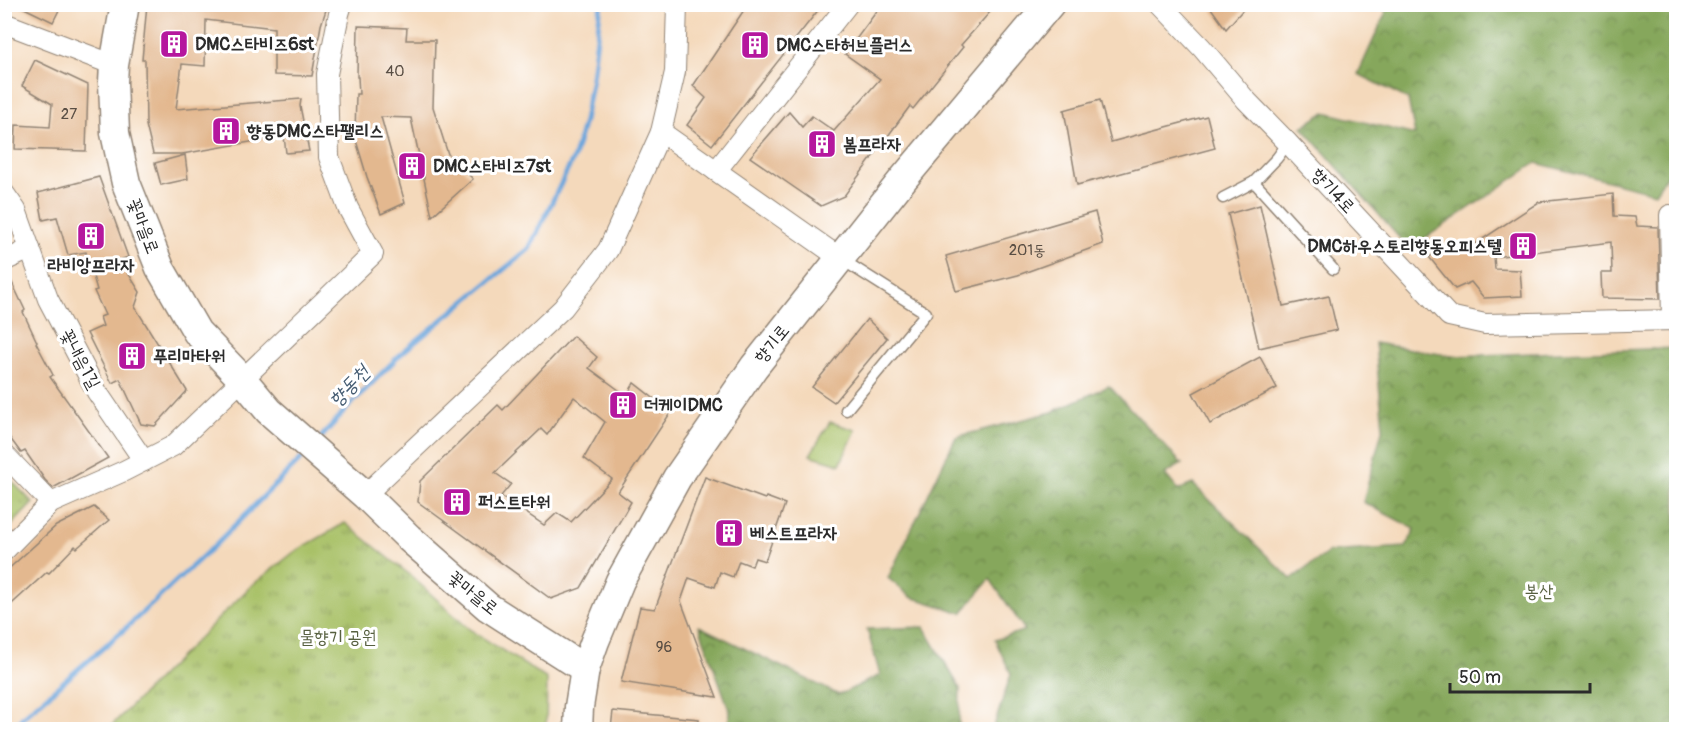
<svg xmlns="http://www.w3.org/2000/svg" width="1681" height="734" font-family="Pangolin,'Poor Story',sans-serif">
	<defs>
		<pattern id="grass-tufts" width="24" height="20" patternUnits="userSpaceOnUse" patternTransform="scale(1.5)"><rect width="24" height="20" fill="#a9c167"/><path d="M3 7l-1-3M5 7V3M7 7l1-3M15 17l-1-3M17 17v-4M19 17l1-3" fill="none" stroke="#8a9d55"/></pattern>
		<pattern id="forest-crowns" width="20" height="18" patternUnits="userSpaceOnUse" patternTransform="scale(1.5)"><rect width="20" height="18" fill="#86a75c"/><path d="M2 6a3 3 0 1 1 6 0M12 15a3 3 0 1 1 6 0" fill="none" stroke="#6e884c"/></pattern>
	</defs>
	<rect width="100%" height="100%" fill="#fff"/>
	<filter id="ink" filterUnits="userSpaceOnUse"><feTurbulence type="fractalNoise" baseFrequency=".0167" numOctaves="2"/><feDisplacementMap in="SourceGraphic" scale="12" xChannelSelector="R" yChannelSelector="G"/><feConvolveMatrix kernelMatrix="1 2 1 2 8 2 1 2 1" color-interpolation-filters="sRGB"/></filter>
	<filter id="wash" filterUnits="userSpaceOnUse"><feTurbulence type="fractalNoise" baseFrequency=".008" numOctaves="4" result="noise"/><feDisplacementMap in="SourceGraphic" scale="24" xChannelSelector="R" yChannelSelector="G"/><feGaussianBlur stdDeviation="1.35" result="paint"/><feColorMatrix in="noise" values="0 0 0 0 0 0 0 0 0 0 0 0 0 0 0 0 0 1.4 0 .05"/><feComposite in="paint" operator="in"/></filter>
	<g filter="url(#wash)">
		<rect width="100%" height="100%" fill="#f4d9bb"/>
		<!-- grass -->
		<g fill="url(#grass-tufts)" stroke="#6a7649" stroke-width="1.5">
			<polygon points="5,474 33,503 5,532"/>
			<polygon points="345,523 410,575 469,629 547,679 546,729 108,729 251,586 294,552"/>
		</g>
		<!-- forest -->
		<g fill="url(#forest-crowns)" stroke="#586944" stroke-width="1.5">
			<polygon points="1381,5 1676,5 1676,161 1655,193 1536,163 1409,249 1302,127 1325,112 1415,135 1408,99 1358,74 1386,12"/>
			<polygon points="1375,343 1452,356 1676,348 1676,729 993,729 1011,674 995,640 1025,630 990,579 962,613 911,597 888,578 956,437 1052,412 1109,386 1182,464 1165,474 1178,490 1193,484 1291,579 1329,552 1406,547 1415,529 1363,502 1383,427"/>
			<polygon points="699,626 839,695 880,675 867,629 924,627 960,688 959,729 727,729 730,712"/>
		</g>
		<!-- garden -->
		<polygon fill="#a9c167" stroke="#6a7649" stroke-width="1.5" points="830,422 856,430 840,464 810,455"/>
		<g fill="none" stroke-linecap="round" stroke-linejoin="round">
			<!-- stream -->
			<g stroke="#6ca6dc" stroke-width="5">
				<polyline points="317,442 348,407 404,351 529,249 574,157 584,121 592,78 601,4"/>
				<polyline points="12,730 24,716 126,628 216,544 305,455"/>
			</g>
		</g>
		<g id="blocks">
			<!-- building -->
			<g fill="#e3b88f" fill-rule="evenodd">
				<polygon points="16,4 62,4 53,22"/>
				<polygon points="147,4 328,4 321,25 312,76 274,75 274,28 206,20 205,66 182,64 176,109 301,99 300,106 309,151 286,153 284,136 182,154 153,154 146,125 145,60 142,60"/>
				<polygon points="748,4 823,4 712,145 687,125 706,98 693,86"/>
				<polygon points="882,4 997,4 961,45 963,47 913,109 910,106 844,196 821,206 750,157 789,112 802,127 812,116 834,131 880,79 845,54"/>
				<polygon points="1208,4 1248,4 1226,29"/>
				<polygon points="358,26 407,28 406,40 435,40 433,107 448,154 473,179 432,216 411,118 381,117 405,203 381,214 367,177 355,137 356,94 359,94 358,77 357,77"/>
				<polygon points="35,60 88,85 86,151 15,149 16,125 50,127 52,104 22,86"/>
				<polygon points="1100,100 1111,142 1207,116 1215,148 1077,185 1064,110"/>
				<polygon points="185,155 188,179 161,185 155,163"/>
				<polygon points="99,177 128,257 120,260 140,292 135,307 187,391 155,426 141,424 120,379 112,383 87,333 103,326 100,317 105,315 94,291 97,290 86,252 68,255 57,217 43,220 38,193"/>
				<polygon points="1613,194 1614,216 1635,217 1637,226 1658,227 1660,299 1602,298 1601,273 1612,273 1611,242 1494,257 1495,269 1520,270 1522,296 1484,298 1471,282 1455,289 1429,257 1451,243 1463,252 1539,202"/>
				<polygon points="1260,205 1283,306 1329,296 1337,330 1259,348 1228,214"/>
				<polygon points="1095,212 1103,244 1018,275 956,291 946,256"/>
				<polygon points="7,272 25,310 23,312 37,342 36,343 53,375 50,377 108,458 53,488 45,480 25,451 21,453 4,430 4,273"/>
				<polygon points="867,319 887,338 834,402 812,387"/>
				<path d="M573 336 597 357 589 368 627 396 634 383 671 412 618 492 631 502 581 588 551 599 418 502 420 481 498 405 503 410ZM574 397 605 422 584 458 612 479 571 522 557 513 544 525 501 496 511 484 495 473 541 429 547 435Z"/>
				<polygon points="1260,357 1277,388 1210,424 1193,393"/>
				<polygon points="705,477 765,499 766,497 785,504 765,561 755,558 752,566 739,561 733,577 720,572 715,587 689,578 681,601 717,697 621,682 640,607 655,609"/>
				<polygon points="94,507 109,520 77,548 75,546 49,573 47,572 4,611 4,573 56,526"/>
				<polygon points="613,711 699,719 699,729 611,729"/>
			</g>
		</g>
	</g>
	<g filter="url(#ink)">
		<use href="#blocks" fill-opacity="0" stroke="#908273" stroke-width="1.5"/>
		<g fill="none" stroke-linecap="round" stroke-linejoin="round">
			<!-- lane casing -->
			<g stroke="#908273" stroke-width="13">
				<g id="lane">
					<polyline points="1254,182 1333,269"/>
					<polyline points="1223,198 1254,182 1277,158 1288,143"/>
					<polyline points="841,259 926,313 846,410"/>
				</g>
			</g>
			<!-- street casing -->
			<g stroke="#908273" stroke-width="22">
				<g id="street">
					<polyline points="1160,4 1202,48 1246,100 1288,143 1449,316 1485,324 1676,320"/>
					<polyline points="4,23 114,65"/>
					<polyline points="661,132 840,258"/>
					<polyline points="716,171 848,4"/>
					<polyline points="4,193 16,210 48,299 97,392 144,461"/>
					<polyline points="1670,215 1672,321"/>
					<polyline points="4,261 30,249"/>
					<polyline points="4,454 51,503"/>
					<polyline points="365,495 563,308 608,250 661,132 675,72 677,4"/>
					<polyline points="4,551 51,503 124,471 173,446 373,254 348,208 329,157 327,74 339,14 342,4"/>
				</g>
			</g>
			<!-- secondary casing -->
			<g stroke="#908273" stroke-width="31">
				<g id="secondary">
					<polyline points="125,4 114,65 113,82 115,133 126,183 160,268 197,332 243,380 269,411 365,495 409,538 488,607 585,669"/>
					<polyline points="578,730 579,707 585,669 595,641 620,581 677,478 754,367 904,178 1050,4"/>
				</g>
			</g>
			<!-- lane -->
			<use href="#lane" stroke="#fff" stroke-width="10"/>
			<!-- street -->
			<use href="#street" stroke="#fff" stroke-width="20"/>
			<!-- secondary -->
			<use href="#secondary" stroke="#fff" stroke-width="28"/>
		</g>
	</g>
	<!-- icons -->
	<defs>
		<g id="building-square" transform="scale(1.5)"><rect x="-9" y="-9" width="18" height="18" rx="4" fill="#b5179e" stroke="#fff"/><path d="M-4-6H4V6H1V3H-1V6H-4ZM-2.5-4.3h1.7v1.8h-1.7ZM.8-4.3h1.7v1.8H.8ZM-2.5-1h1.7V.8h-1.7ZM.8-1h1.7V.8H.8Z" fill="#fff"/></g>
	</defs>
	<g fill-rule="evenodd">
		<use href="#building-square" x="174" y="44"/>
		<use href="#building-square" x="755" y="45"/>
		<use href="#building-square" x="226" y="131"/>
		<use href="#building-square" x="822" y="144"/>
		<use href="#building-square" x="412" y="166"/>
		<use href="#building-square" x="91" y="236"/>
		<use href="#building-square" x="1523" y="246"/>
		<use href="#building-square" x="132" y="356"/>
		<use href="#building-square" x="623" y="405"/>
		<use href="#building-square" x="457" y="502"/>
		<use href="#building-square" x="729" y="533"/>
	</g>
	<g text-anchor="middle" dominant-baseline="central" stroke-width="6" stroke-linejoin="round" paint-order="stroke">
		<!-- number labels -->
		<g font-size="15" fill="#594e44">
			<text x="395" y="71">40</text>
			<text x="69" y="114">27</text>
			<text x="1027" y="250">201동</text>
			<text x="664" y="647">96</text>
		</g>
		<!-- poi labels -->
		<g font-size="18" font-weight="bold" fill="#2b2b2b" stroke="#fff" text-anchor="start">
			<text x="195" y="44">DMC스타비즈6st</text>
			<text x="776" y="45">DMC스타허브플러스</text>
			<text x="247" y="131">향동DMC스타팰리스</text>
			<text x="843" y="144">봄프라자</text>
			<text x="433" y="166">DMC스타비즈7st</text>
			<text x="1502" y="246" text-anchor="end">DMC하우스토리향동오피스텔</text>
			<text x="91" y="265" text-anchor="middle">라비앙프라자</text>
			<text x="153" y="356">푸리마타워</text>
			<text x="644" y="405">더케이DMC</text>
			<text x="478" y="502">퍼스트타워</text>
			<text x="750" y="533">베스트프라자</text>
		</g>
		<!-- street labels -->
		<g font-size="18" fill="#2b2b2b" stroke="#fff">
			<text transform="translate(1333 191) rotate(47)">향기4로</text>
			<text transform="translate(143 226) rotate(69)">꽃마을로</text>
			<text transform="translate(772 344) rotate(-51)">향기로</text>
			<text transform="translate(80 359) rotate(62)">꽃내음1길</text>
			<text transform="translate(473 593) rotate(39)">꽃마을로</text>
		</g>
		<!-- park labels -->
		<g font-size="18" fill="#576040" stroke="#fff">
			<text x="1539" y="591">봉산</text>
			<text x="338" y="637">물향기 공원</text>
		</g>
		<!-- water labels -->
		<g font-size="20" font-style="italic" fill="#455c72" stroke="#fff">
			<text transform="translate(349 386) rotate(-46)">향동천</text>
		</g>
	</g>
	<!-- margin -->
	<rect width="1681" height="734" fill="none" stroke="#fff" stroke-width="24"/>
	<!-- scale -->
	<path d="M1450 683v9h140v-9" fill="none" stroke="#2b2b2b" stroke-width="3"/>
	<text x="1459" y="683" font-size="18" fill="#2b2b2b" stroke="#ffffff" stroke-width="4.5" paint-order="stroke">50 m</text>
</svg>
